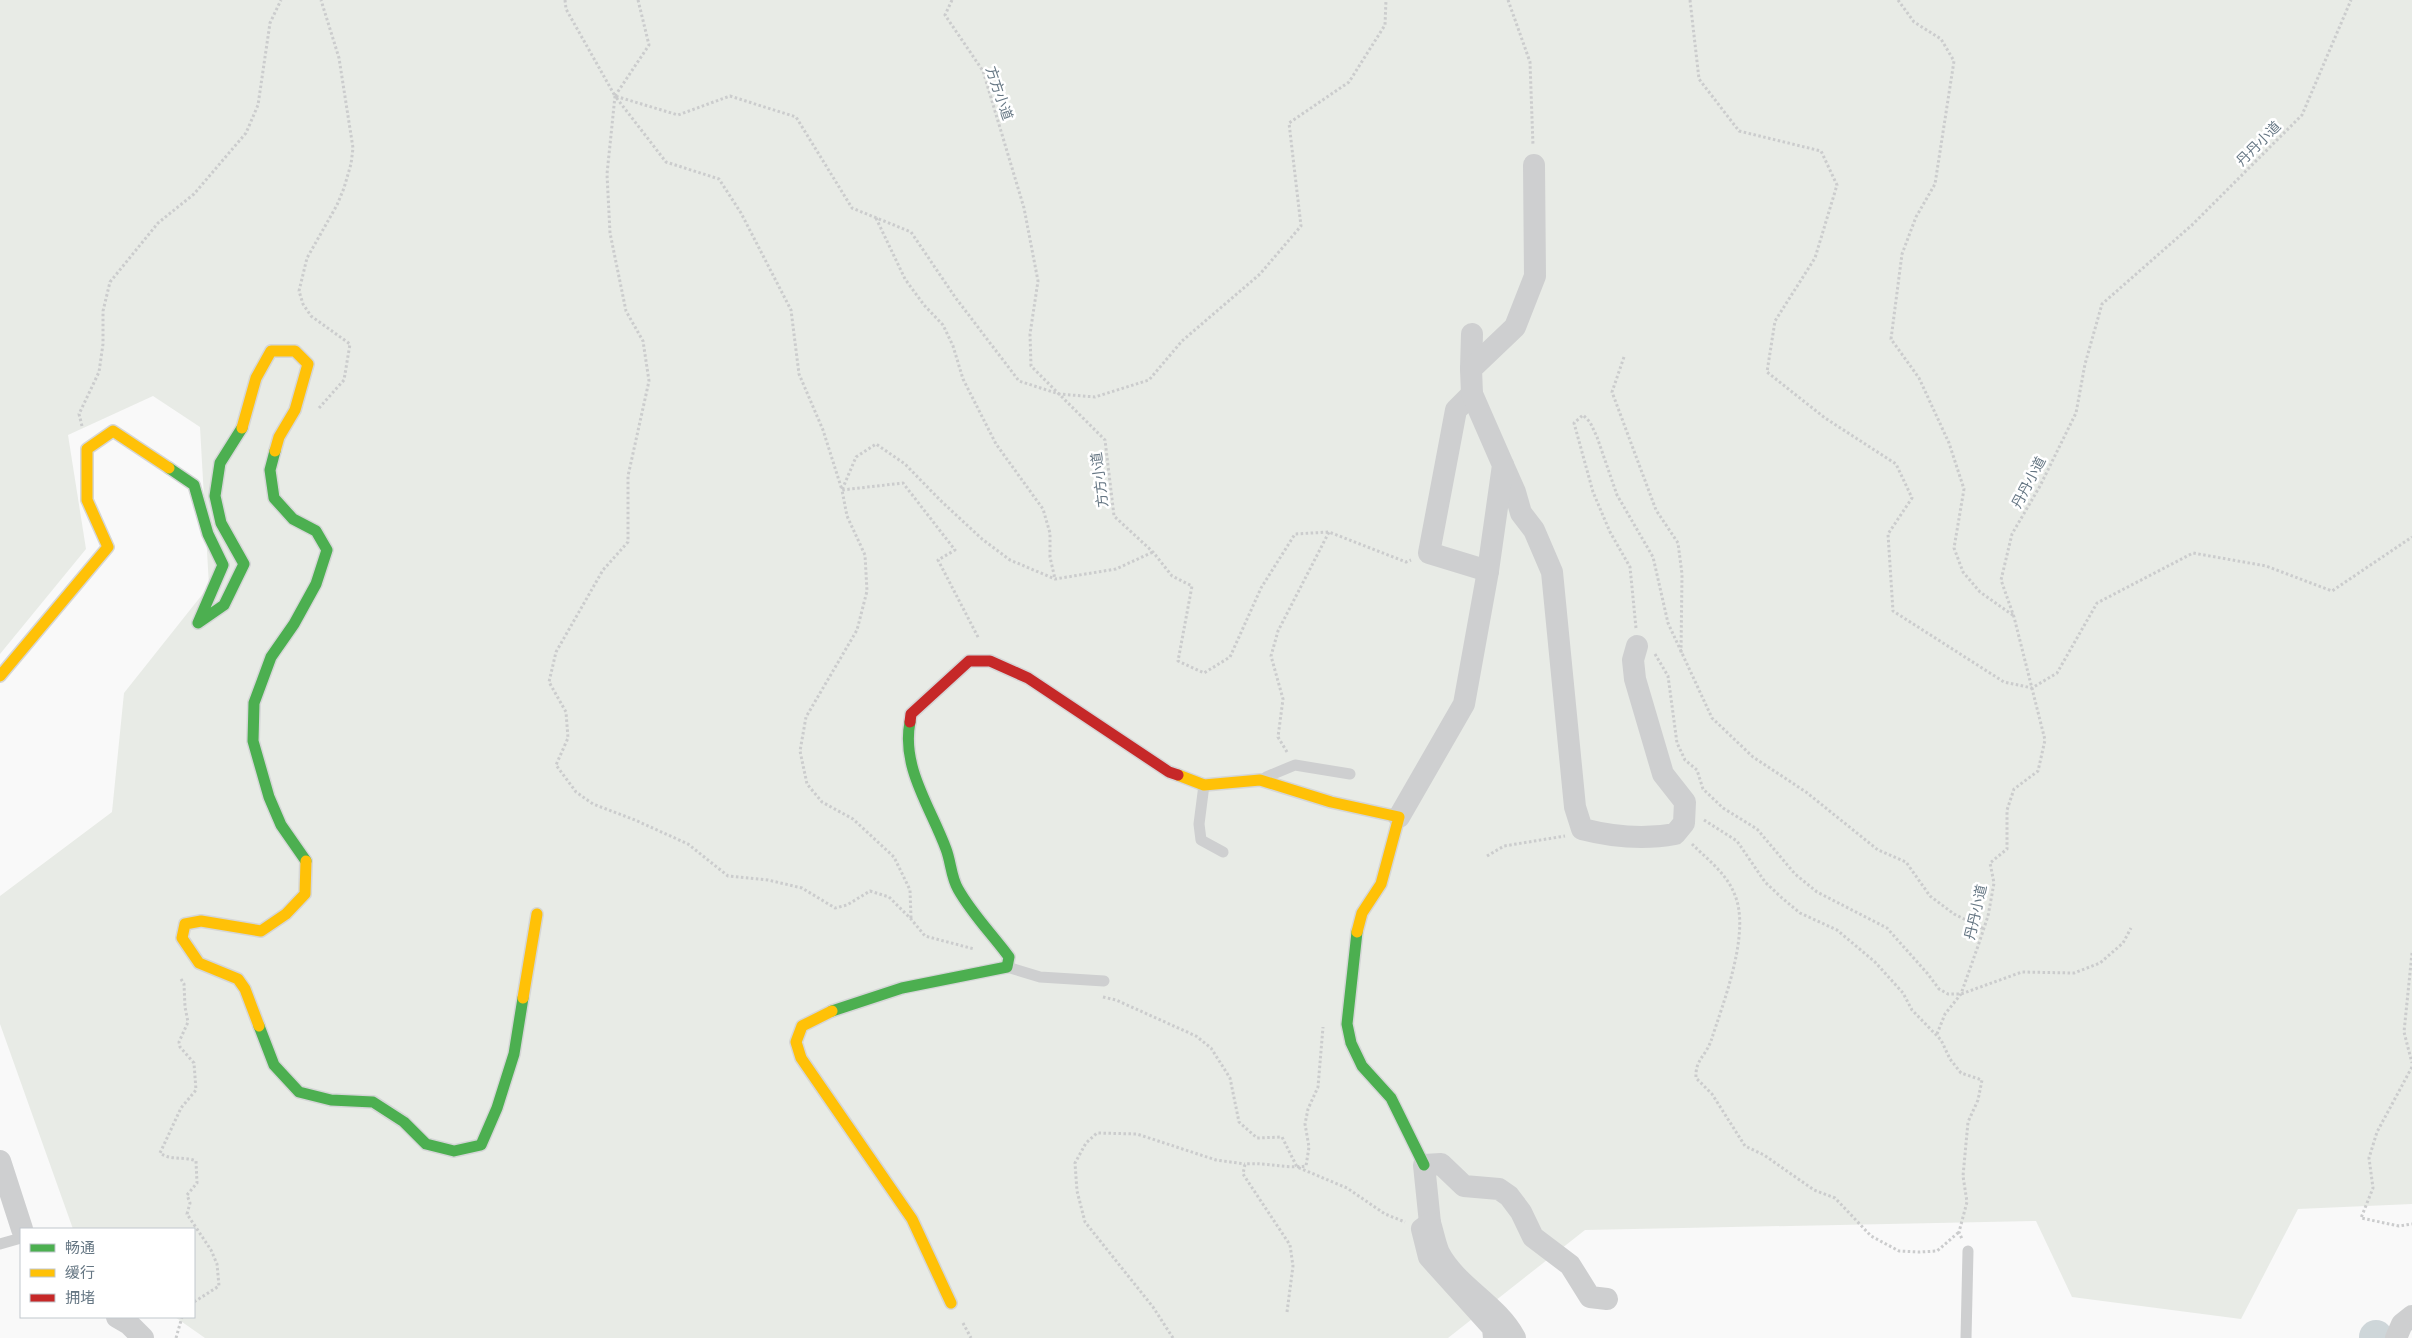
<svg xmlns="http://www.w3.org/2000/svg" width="2412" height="1338" font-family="'Golos Text','Noto Sans SC',sans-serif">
	<rect width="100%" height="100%" fill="#f9f9f9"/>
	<!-- green -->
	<polygon fill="#e8ebe6" points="0,0 2412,0 2412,1204 2298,1209 2241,1319 2072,1297 2036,1221 1585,1230 1448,1338 205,1338 175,1317 194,1317 194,1229 73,1229 0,1024 0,896 112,812 124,693 209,586 200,427 153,396 68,435 86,549 0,654"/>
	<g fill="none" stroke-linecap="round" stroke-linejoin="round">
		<!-- river -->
		<polyline stroke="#ced6d9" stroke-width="34" points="2376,1338 2376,1337"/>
		<!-- fast casing -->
		<g stroke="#d5d6d7" stroke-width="14">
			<g id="fast">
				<polyline points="275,451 270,470 274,498 293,519 316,531 327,550 316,584 294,624 271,657 254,703 253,741 269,797 281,825 306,861"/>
				<polyline points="169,468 194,485 208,534 223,565 198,623 224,605 244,564 221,523 215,496 220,463 242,428"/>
				<polyline points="1357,932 1347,1024 1351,1043 1362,1066 1391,1098 1424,1165"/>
				<path d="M832 1011 902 988 1007 967 1009 957C992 934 972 914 958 889 951 877 951 862 946 849 931 808 901 767 910 722"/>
				<polyline points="259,1026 274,1065 299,1092 331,1100 373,1102 404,1122 426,1144 454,1151 481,1145 497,1108 514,1054 523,998"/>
			</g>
		</g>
		<!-- slow casing -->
		<g stroke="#d5d6d7" stroke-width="14">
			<g id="slow">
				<polyline points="242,428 256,378 271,351 295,351 308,364 295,410 279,437 275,451"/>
				<polyline points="0,676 108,547 87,500 87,449 113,431 169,468"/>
				<polyline points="1178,775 1204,785 1260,780 1331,802 1399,817 1381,884 1362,913 1357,932"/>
				<polyline points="523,998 537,914"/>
				<polyline points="832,1011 802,1026 796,1042 801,1058 912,1219 951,1303"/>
				<polyline points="259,1026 245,989 238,979 199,963 182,938 185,924 201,921 261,931 286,914 305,894 306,861"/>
			</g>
		</g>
		<!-- jam casing -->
		<g stroke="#d5d6d7" stroke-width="14">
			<polyline id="jam" points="910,722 911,714 969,661 990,661 1028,678 1169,772 1178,775"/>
		</g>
		<!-- path -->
		<g stroke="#cbcccd" stroke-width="3" stroke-dasharray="2.5 2.5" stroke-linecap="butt">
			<polyline points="565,0 566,9 615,96 678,115 730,96 796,117 852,208 911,232 955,297 1019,381 1059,394 1095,397 1149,380 1182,341 1260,274 1301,226 1289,123 1349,82 1385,25 1386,0"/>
			<polyline points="638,0 649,45 615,96 666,162 719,179 741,213 791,310 799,374 823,430 842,490 903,483 955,550 938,560 979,639"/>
			<polyline points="952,0 945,15 983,71 1024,208 1038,281 1030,334 1031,366 1105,440 1114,516 1153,552 1172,576 1192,586 1178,661 1204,673 1230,657 1261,588 1295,534 1329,532 1406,562 1411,560"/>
			<polyline points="1508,0 1530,62 1533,146"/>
			<polyline points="1690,0 1699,79 1739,131 1821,151 1837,185 1815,258 1775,321 1767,372 1825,418 1896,464 1912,498 1888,534 1893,611 2004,682 2032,688 2057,673 2097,603 2193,553 2266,566 2332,591 2412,537"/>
			<polyline points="1898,0 1914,22 1941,39 1954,61 1935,184 1916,217 1902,254 1891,339 1919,378 1949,443 1964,489 1954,548 1963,572 1980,592 2014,616"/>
			<polyline points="615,96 607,174 610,233 626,311 643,341 649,381 628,476 628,542 603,570 556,652 549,682 566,712 568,738 556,765 576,792 593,804 635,820 688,844 728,876 768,880 802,888 835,908 847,905 870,891 889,897 911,919 925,936 974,949"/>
			<polyline points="876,218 905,279 924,305 943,325 953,346 963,379 996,444 1043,509 1050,533 1050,557 1055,579"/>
			<polyline points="1624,357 1612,392 1656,510 1678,543 1682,574 1681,653"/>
			<polyline points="319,408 344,380 350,344 311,316 303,304 299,291 307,258 337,205 344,188 351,164 353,148 339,58 321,0"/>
			<polyline points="82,426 79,414 99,372 103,344 103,311 110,282 158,223 194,194 246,133 258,105 270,23 281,0"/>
			<polyline points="1636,628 1630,567 1610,532 1593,492 1574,423 1583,415 1590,422 1597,437 1617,495 1653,557 1668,623 1712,718 1753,757 1806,792 1878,850 1906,862 1930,896 1954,914 1984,929"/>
			<polyline points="1655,654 1668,676 1677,743 1685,760 1697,770 1703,789 1723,808 1757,829 1795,874 1817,892 1887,928 1927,973 1939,989 1948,994 1961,994 2022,972 2074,973 2100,963 2123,943 2131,928"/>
			<polyline points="1287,752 1278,737 1283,699 1271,656 1278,631 1329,532"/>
			<polyline points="1704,820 1737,841 1765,882 1782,898 1800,913 1837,930 1875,962 1903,993 1912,1010 1941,1040 1950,1059 1961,1073 1982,1080 1978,1100 1968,1122 1963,1176 1967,1202 1959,1232 1962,1239"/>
			<path d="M1692 844C1707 859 1726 873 1734 893 1752 931 1723 1003 1711 1041 1705 1057 1695 1060 1696 1078L1712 1094 1745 1146 1764 1155 1814 1190 1835 1198 1871 1236 1899 1251 1920 1252 1937 1251 1959 1232"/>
			<polyline points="1487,856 1504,846 1565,836"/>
			<polyline points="911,918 910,890 894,857 853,819 822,802 807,784 800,751 806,717 857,630 867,591 865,555 847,516 842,490 856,457 876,444 905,464 940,500 982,539 1010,560 1055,579 1116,569 1153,552"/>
			<polyline points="2412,953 2404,1032 2412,1063"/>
			<path d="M181 979 184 984 185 1007 188 1022 179 1042 180 1047 194 1063 196 1090 181 1108 160 1153C171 1161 184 1156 196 1161L197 1183 187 1195 190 1203 187 1214 211 1250 217 1264 219 1286 194 1302"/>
			<polyline points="1103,997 1116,1000 1196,1036 1211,1048 1230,1078 1239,1122 1257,1138 1282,1137 1297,1167 1347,1188 1385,1214 1405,1222"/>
			<polyline points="1937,1034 1945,1014 1961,994 1978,946 1988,916 1994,883 1990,863 2007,849 2007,810 2014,789 2038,771 2045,740 2014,617 2001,580 2012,534 2040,486 2076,413 2085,364 2102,304 2192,225 2302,115 2351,0"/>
			<polyline points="2412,1067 2377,1132 2369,1158 2373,1188 2361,1218 2399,1226 2412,1224"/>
			<path d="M1287 1312 1293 1266 1290 1245 1243 1174 1245 1164C1268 1162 1283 1169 1306 1166L1309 1147 1305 1124 1308 1109 1318 1087 1323 1027"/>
			<polyline points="963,1323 971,1338"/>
			<polyline points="176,1338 182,1317"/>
			<polyline points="1173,1338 1153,1307 1085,1222 1077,1191 1075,1163 1086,1143 1097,1133 1137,1134 1216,1160 1245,1164"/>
		</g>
		<!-- lane -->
		<g stroke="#cecfd0" stroke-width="11">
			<polyline points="1266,777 1295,765 1350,774"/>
			<polyline points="1204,785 1199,824 1201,840 1223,852"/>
			<polyline points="1007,967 1040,977 1104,981"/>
			<polyline points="0,1244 21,1238"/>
			<polyline points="1966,1338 1968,1251"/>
		</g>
		<!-- street -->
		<g stroke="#cecfd0" stroke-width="22">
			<polyline points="1471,369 1472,334"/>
			<polyline points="1472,394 1456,410 1429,553 1488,571"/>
			<path d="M1503 465 1515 492 1521 513 1534 530 1552 572 1575 807 1582 829C1613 837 1643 840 1675 834L1684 823 1685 802 1663 774 1635 679 1633 660 1637 646"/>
			<polyline points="1399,817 1464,704 1488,571 1503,465 1472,394 1471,369 1515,327 1535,276 1534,165"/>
			<polyline points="0,1161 22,1229"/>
			<polyline points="1430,1223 1424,1165 1441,1164 1464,1186 1499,1189 1509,1196 1521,1212 1533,1237 1570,1265 1590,1297 1607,1299"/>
			<polyline points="117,1317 129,1324 143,1338"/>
			<path d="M1494 1338 1493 1328 1429 1257 1422 1229 1430 1223C1433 1232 1435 1244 1439 1253 1457 1287 1497 1304 1515 1338"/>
			<polyline points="2396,1338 2402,1324 2412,1316"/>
		</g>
		<!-- fast -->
		<use href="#fast" stroke="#4caf50" stroke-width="11"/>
		<!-- slow -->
		<use href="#slow" stroke="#ffc107" stroke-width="11"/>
		<!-- jam -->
		<use href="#jam" stroke="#c62828" stroke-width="11"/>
	</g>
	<g text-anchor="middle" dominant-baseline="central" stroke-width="5" stroke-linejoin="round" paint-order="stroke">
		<!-- street labels -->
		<g font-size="14" fill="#657683" stroke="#fff">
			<text transform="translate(1000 93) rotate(71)">方方小道</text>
			<text transform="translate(2258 143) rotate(-45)">丹丹小道</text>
			<text transform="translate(1099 480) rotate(-97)">方方小道</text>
			<text transform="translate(2028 482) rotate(-62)">丹丹小道</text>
			<text transform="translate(1975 912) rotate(-77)">丹丹小道</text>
		</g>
	</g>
	<!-- legend -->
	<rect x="20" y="1228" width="175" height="90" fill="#ffffff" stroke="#c1c8cd"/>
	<rect x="30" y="1244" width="25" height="8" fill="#4caf50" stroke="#c1c8cd"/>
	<text x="65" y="1253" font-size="15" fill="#657683">畅通</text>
	<rect x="30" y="1269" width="25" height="8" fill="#ffc107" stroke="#c1c8cd"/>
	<text x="65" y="1278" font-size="15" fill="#657683">缓行</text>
	<rect x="30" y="1294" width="25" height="8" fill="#c62828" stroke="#c1c8cd"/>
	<text x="65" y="1303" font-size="15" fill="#657683">拥堵</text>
</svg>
